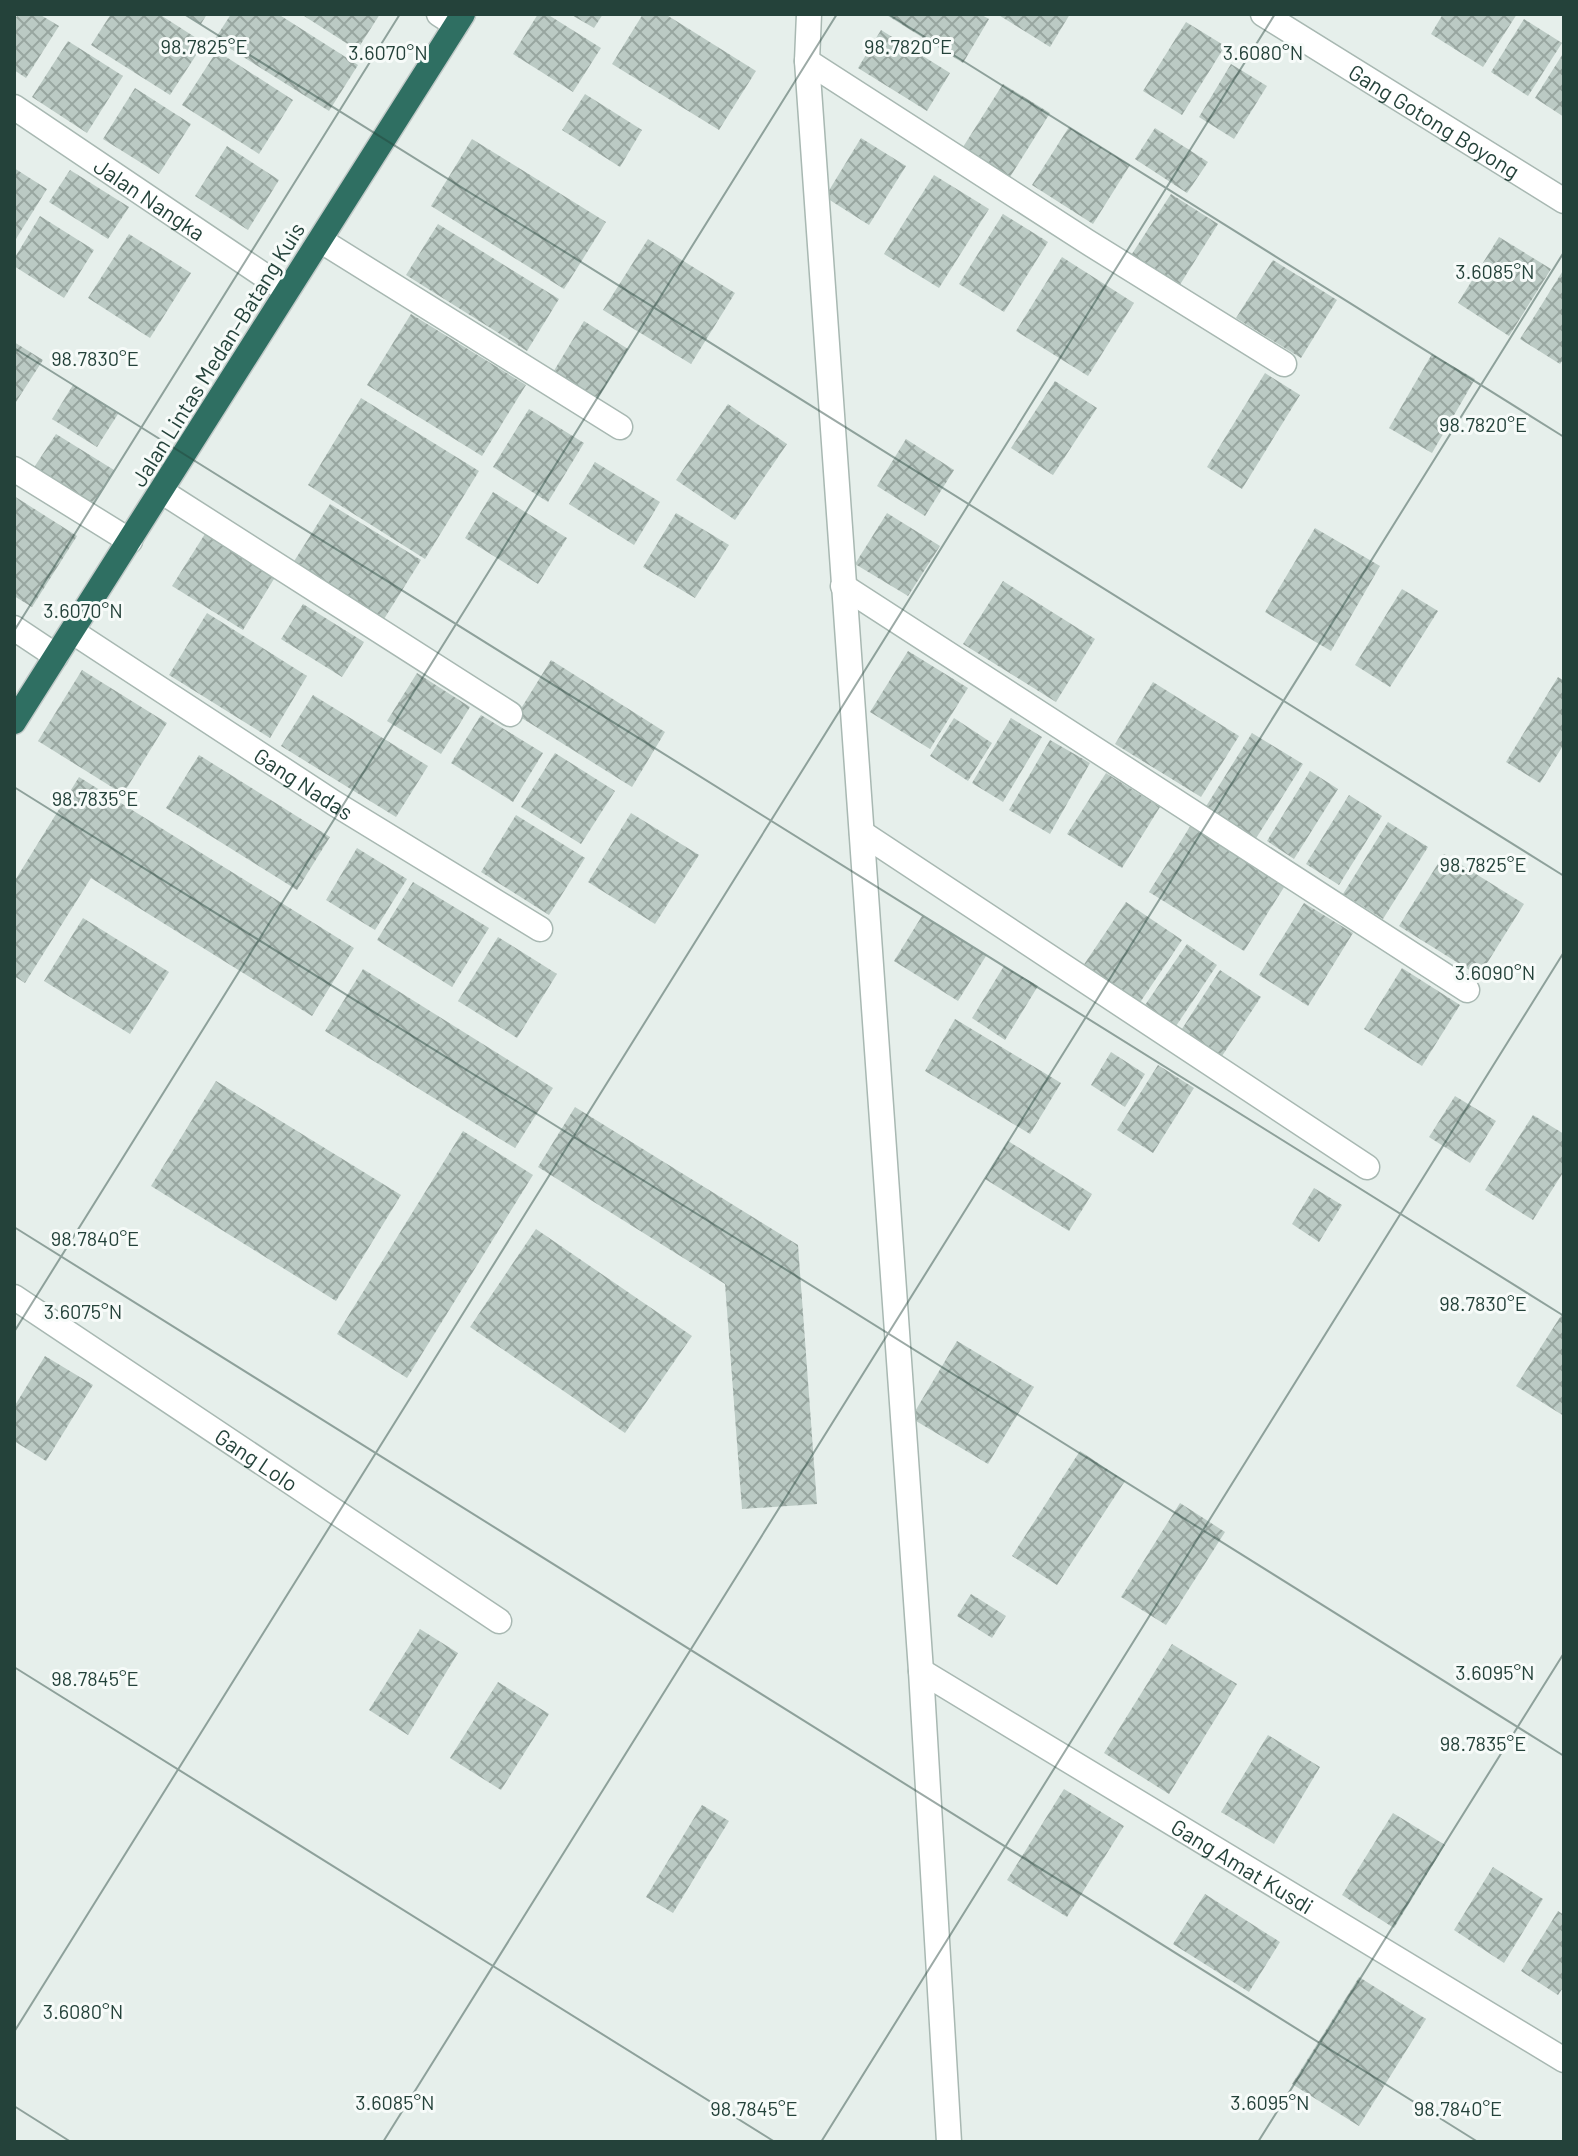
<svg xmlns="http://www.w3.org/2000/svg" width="1578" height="2156" font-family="Barlow,sans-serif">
	<defs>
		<pattern id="building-cross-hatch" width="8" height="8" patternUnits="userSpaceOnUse" patternTransform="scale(2)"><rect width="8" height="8" fill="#bbcac4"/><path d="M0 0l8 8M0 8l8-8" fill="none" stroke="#98a6a0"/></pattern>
	</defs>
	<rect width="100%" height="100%" fill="#e6efeb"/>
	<!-- building -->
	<g fill="url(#building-cross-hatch)">
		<polygon points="18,14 39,14 59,26 26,78 14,70 14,21"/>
		<polygon points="111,14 159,14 204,43 170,95 91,45"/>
		<polygon points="186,14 207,14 201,24"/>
		<polygon points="231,14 278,14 358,65 329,111 215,39"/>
		<polygon points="301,14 380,14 357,50"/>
		<polygon points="538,14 547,14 601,48 573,92 513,54"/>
		<polygon points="570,14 603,14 594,28"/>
		<polygon points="643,14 665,14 756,71 719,130 612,64"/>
		<polygon points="885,14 980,14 989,19 963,63"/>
		<polygon points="997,14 1070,14 1050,47"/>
		<polygon points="1443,14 1517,14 1483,67 1431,34"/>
		<polygon points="1524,19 1562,43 1528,96 1491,72"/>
		<polygon points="1186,22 1225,46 1182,115 1143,91"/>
		<polygon points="881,30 950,73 927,111 858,68"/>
		<polygon points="68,41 123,76 87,133 32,97"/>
		<polygon points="217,51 293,100 259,154 182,105"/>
		<polygon points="1564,52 1564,117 1535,98"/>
		<polygon points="1231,64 1267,86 1234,139 1199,117"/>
		<polygon points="1003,84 1050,113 1010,177 963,147"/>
		<polygon points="135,88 191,124 159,174 103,139"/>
		<polygon points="585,94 642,130 620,167 562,130"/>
		<polygon points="1069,127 1130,165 1093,224 1032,185"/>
		<polygon points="1155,128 1208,162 1187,193 1135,159"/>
		<polygon points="861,138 906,166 869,225 825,197"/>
		<polygon points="472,139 606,222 564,289 431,206"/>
		<polygon points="227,146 279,180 248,230 195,196"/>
		<polygon points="14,168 47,189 14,242"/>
		<polygon points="70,170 129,207 108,239 49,202"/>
		<polygon points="934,175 989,209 939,288 884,254"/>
		<polygon points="1171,194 1218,224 1176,291 1128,260"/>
		<polygon points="1003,214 1048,242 1004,312 959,284"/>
		<polygon points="40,216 94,250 64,298 14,266 14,259"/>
		<polygon points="438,224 559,299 527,351 406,275"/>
		<polygon points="129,234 191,273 150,338 88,298"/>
		<polygon points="1499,237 1551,269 1509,336 1458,303"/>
		<polygon points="648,239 735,293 691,364 603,310"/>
		<polygon points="1062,257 1134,303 1088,376 1016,331"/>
		<polygon points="1273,260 1337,300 1301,358 1236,318"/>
		<polygon points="1564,269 1564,358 1560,364 1520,339"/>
		<polygon points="411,314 526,385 482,456 367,385"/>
		<polygon points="584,321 628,349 593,406 549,379"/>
		<polygon points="14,342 43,360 14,405"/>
		<polygon points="1432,354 1475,379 1432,453 1389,428"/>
		<polygon points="1265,373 1300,395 1242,489 1207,467"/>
		<polygon points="1055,381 1097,408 1053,475 1011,448"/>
		<polygon points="73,385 118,414 97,447 52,419"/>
		<polygon points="361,398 479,471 425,559 308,485"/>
		<polygon points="728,404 787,444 735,520 676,480"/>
		<polygon points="529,409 584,443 548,502 493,467"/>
		<polygon points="56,434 114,470 89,509 31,472"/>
		<polygon points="906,439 954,470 925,516 877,486"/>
		<polygon points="595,462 660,502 634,545 569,504"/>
		<polygon points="493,492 567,538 538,584 465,538"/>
		<polygon points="14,496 77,536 32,607 14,596"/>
		<polygon points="330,504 421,560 384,619 293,563"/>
		<polygon points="676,513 729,545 695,598 643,567"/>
		<polygon points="887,513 940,546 908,596 855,564"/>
		<polygon points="210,526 280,569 243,630 172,586"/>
		<polygon points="1315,528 1380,566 1331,651 1265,612"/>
		<polygon points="1003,581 1095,639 1056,702 963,644"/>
		<polygon points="1402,589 1438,611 1390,687 1355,665"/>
		<polygon points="303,604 364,642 342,677 281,639"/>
		<polygon points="207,613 307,676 270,738 169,675"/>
		<polygon points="908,651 968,688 930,749 870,712"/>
		<polygon points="551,660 665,732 632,787 517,715"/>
		<polygon points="82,670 167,723 123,794 38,741"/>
		<polygon points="417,673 470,707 441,754 387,721"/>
		<polygon points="1558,677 1564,681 1564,744 1540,783 1506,762"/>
		<polygon points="1153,682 1239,736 1201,797 1115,744"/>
		<polygon points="313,695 428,766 396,817 281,746"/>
		<polygon points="481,715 543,753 513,802 451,763"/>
		<polygon points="954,718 992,743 968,781 930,756"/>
		<polygon points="1011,718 1042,737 1003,802 972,783"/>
		<polygon points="1252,733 1303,764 1255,840 1205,808"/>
		<polygon points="1050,740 1090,763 1050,834 1009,810"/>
		<polygon points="555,753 615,791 581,844 521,807"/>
		<polygon points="199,755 330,837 297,890 166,808"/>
		<polygon points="1310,771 1338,789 1294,859 1267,841"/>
		<polygon points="1106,773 1160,807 1122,868 1067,834"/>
		<polygon points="79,777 354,948 312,1016 91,878 25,983 14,976 14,882"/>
		<polygon points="1349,795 1382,816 1339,885 1306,864"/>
		<polygon points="631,813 699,855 655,924 588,882"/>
		<polygon points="516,815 585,858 549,915 481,872"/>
		<polygon points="1388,822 1428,847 1383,919 1343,894"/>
		<polygon points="1191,825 1286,884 1244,951 1149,892"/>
		<polygon points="357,848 407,879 375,930 326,900"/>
		<polygon points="1444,854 1524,904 1479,976 1399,926"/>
		<polygon points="413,882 489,928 452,987 377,940"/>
		<polygon points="1126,902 1182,940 1139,1004 1083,966"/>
		<polygon points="1304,903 1353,933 1308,1006 1259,975"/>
		<polygon points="922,916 986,956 958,1001 894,961"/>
		<polygon points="83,918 169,972 130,1034 44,981"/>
		<polygon points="498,937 557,974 517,1038 458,1001"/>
		<polygon points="1187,944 1217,965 1174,1029 1143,1008"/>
		<polygon points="1004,966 1038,986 1005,1040 972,1018"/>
		<polygon points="1402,968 1460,1005 1422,1066 1364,1029"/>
		<polygon points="363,969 553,1088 515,1148 325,1031"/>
		<polygon points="1220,970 1261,997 1220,1059 1180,1032"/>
		<polygon points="955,1019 1061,1083 1030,1134 925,1071"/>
		<polygon points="1111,1052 1145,1074 1125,1107 1091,1085"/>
		<polygon points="1158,1065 1194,1088 1153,1153 1117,1130"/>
		<polygon points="216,1081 401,1195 336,1301 151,1186"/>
		<polygon points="1455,1096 1496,1121 1470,1163 1429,1137"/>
		<polygon points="575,1107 798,1245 817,1504 742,1509 725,1284 538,1167"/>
		<polygon points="1533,1115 1564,1134 1564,1171 1533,1220 1485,1190"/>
		<polygon points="463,1131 533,1175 407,1378 337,1334"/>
		<polygon points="1008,1141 1092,1194 1069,1231 985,1179"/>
		<polygon points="1314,1188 1342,1205 1319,1242 1292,1224"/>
		<polygon points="536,1229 692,1336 625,1433 470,1327"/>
		<polygon points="1564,1311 1564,1416 1516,1386"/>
		<polygon points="957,1341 1034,1387 988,1464 911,1418"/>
		<polygon points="45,1356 93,1385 46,1461 14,1441 14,1407"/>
		<polygon points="1080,1451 1125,1481 1057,1585 1012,1556"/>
		<polygon points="1180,1503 1225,1532 1166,1625 1121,1597"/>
		<polygon points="971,1594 1006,1616 992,1638 957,1616"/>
		<polygon points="420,1629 458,1653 408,1735 369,1710"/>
		<polygon points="1172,1644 1237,1684 1169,1794 1104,1753"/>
		<polygon points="498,1682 549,1714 501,1790 450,1758"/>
		<polygon points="1268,1735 1320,1767 1274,1844 1221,1812"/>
		<polygon points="1064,1789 1124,1826 1067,1917 1007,1880"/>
		<polygon points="702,1805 729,1821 673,1913 646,1897"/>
		<polygon points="1393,1813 1445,1845 1394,1928 1342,1895"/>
		<polygon points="1493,1867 1543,1899 1504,1963 1454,1930"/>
		<polygon points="1205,1894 1280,1942 1249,1992 1173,1944"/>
		<polygon points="1558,1911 1564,1915 1564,1986 1558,1995 1521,1971"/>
		<polygon points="1359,1977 1426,2019 1359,2126 1292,2084"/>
	</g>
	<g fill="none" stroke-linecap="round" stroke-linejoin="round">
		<!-- minor casing -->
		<g stroke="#a8b8b2" stroke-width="27">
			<g id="minor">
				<polyline points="439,14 456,25"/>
				<polyline points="809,14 807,61 818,217 921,1671 949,2142"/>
				<path id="s1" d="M1263 14 1564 201"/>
				<polyline points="807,61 1086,241 1284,364"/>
				<path id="s2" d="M14 107 287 291"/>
				<polyline points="320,240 620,427"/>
				<polyline points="14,469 130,541"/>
				<polyline points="161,491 510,714"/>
				<polyline points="843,586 1467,990"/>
				<polyline points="14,628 56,656"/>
				<path id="s3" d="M73 632 334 803 540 929"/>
				<polyline points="862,833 1367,1167"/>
				<path id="s4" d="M14 1297 499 1621"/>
				<path id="s5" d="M921 1671 1564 2060"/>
			</g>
		</g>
		<!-- highway casing -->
		<g stroke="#c2cac8" stroke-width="27">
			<polyline id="highway" points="14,722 463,14"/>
		</g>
		<!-- minor -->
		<use href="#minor" stroke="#fff" stroke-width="24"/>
		<!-- highway -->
		<use href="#highway" stroke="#2f6f62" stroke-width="24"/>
	</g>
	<!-- ticks -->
	<path fill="none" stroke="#24423a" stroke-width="2" stroke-opacity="0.45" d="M184 14 1564 876M888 14 1564 437M14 348 1564 1316M14 631 400 14M14 787 1564 1756M14 1227 1478 2142M14 1332 837 14M14 1667 775 2142M14 2032 1275 14M14 2106 71 2142M383 2142 1564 252M821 2142 1564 952M1258 2142 1564 1653"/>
	<g text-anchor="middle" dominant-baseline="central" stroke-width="6" stroke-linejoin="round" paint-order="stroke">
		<!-- street labels -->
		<g font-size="22" fill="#24423a" stroke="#f7fbf9">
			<text stroke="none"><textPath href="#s1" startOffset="202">Gang Gotong Boyong</textPath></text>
			<text stroke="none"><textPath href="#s2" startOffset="164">Jalan Nangka</textPath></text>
			<text transform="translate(217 354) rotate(-58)">Jalan Lintas Medan–Batang Kuis</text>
			<text stroke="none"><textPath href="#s3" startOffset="276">Gang Nadas</textPath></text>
			<text stroke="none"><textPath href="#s4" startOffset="292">Gang Lolo</textPath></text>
			<text stroke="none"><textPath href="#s5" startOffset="376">Gang Amat Kusdi</textPath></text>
		</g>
	</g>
	<g font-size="20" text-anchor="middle" fill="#24423a" stroke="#f7fbf9" stroke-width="6" stroke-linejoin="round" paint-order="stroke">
		<text x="204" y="54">98.7825°E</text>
		<text x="908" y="54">98.7820°E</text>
		<text x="388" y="60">3.6070°N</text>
		<text x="1263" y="60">3.6080°N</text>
		<text x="1495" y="279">3.6085°N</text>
		<text x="95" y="366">98.7830°E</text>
		<text x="1483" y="432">98.7820°E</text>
		<text x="83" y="618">3.6070°N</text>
		<text x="95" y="806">98.7835°E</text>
		<text x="1483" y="872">98.7825°E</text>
		<text x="1495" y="980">3.6090°N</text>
		<text x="95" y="1246">98.7840°E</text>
		<text x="1483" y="1311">98.7830°E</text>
		<text x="83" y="1319">3.6075°N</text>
		<text x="1495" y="1680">3.6095°N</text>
		<text x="95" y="1686">98.7845°E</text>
		<text x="1483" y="1751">98.7835°E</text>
		<text x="83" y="2019">3.6080°N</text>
		<text x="395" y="2110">3.6085°N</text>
		<text x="1270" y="2110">3.6095°N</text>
		<text x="754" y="2116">98.7845°E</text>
		<text x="1458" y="2116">98.7840°E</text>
	</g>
	<!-- border -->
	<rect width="1578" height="2156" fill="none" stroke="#24423a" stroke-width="32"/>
</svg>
